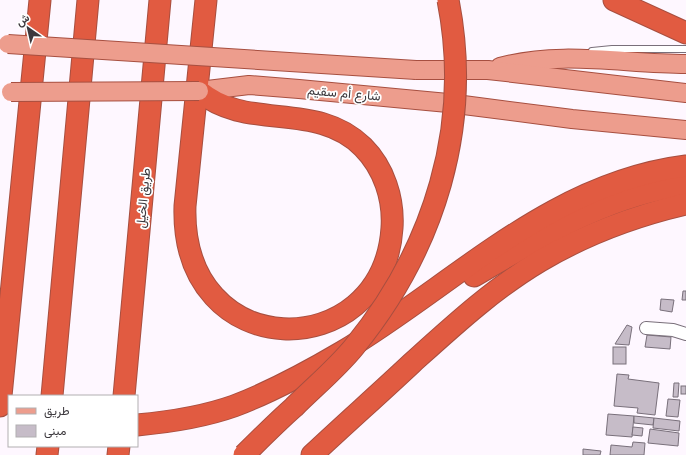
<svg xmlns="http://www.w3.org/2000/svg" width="686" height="455" font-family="'PT Sans',Vazirmatn,sans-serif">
	<rect width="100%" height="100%" fill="#fef7ff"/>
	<!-- building -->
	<g fill="#c6bcc8" stroke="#79707b">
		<polygon points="683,291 686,291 686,300 682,300"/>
		<polygon points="661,299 674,300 672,312 660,310"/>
		<polygon points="627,325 632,327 629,345 615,344"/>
		<polygon points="647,335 671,337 670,349 645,347"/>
		<rect x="613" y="347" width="13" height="17"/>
		<polygon points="617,374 629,375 628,379 659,383 655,415 637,413 638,408 614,406"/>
		<polygon points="674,383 679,383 678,397 673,397"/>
		<rect x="681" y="386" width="5" height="8"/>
		<polygon points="668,399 680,400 678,417 666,416"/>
		<polygon points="608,414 634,416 632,437 606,435"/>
		<polygon points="634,416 654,418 653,425 634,423"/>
		<polygon points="654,418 680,421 679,431 653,428"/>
		<polygon points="633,427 643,428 642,436 632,435"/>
		<polygon points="650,429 679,433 678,446 648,443"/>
		<polygon points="633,442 645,443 644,455 610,455 611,445 632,447"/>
		<polygon points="583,449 601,451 600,455 583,455"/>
	</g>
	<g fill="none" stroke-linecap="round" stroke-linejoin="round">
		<!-- service casing -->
		<g stroke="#796f7a" stroke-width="8">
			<polyline id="service" points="592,51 612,49 686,49"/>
		</g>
		<!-- minor casing -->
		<g stroke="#796f7a" stroke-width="14">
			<polyline id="minor" points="646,328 673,330 686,334"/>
		</g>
		<!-- primary casing -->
		<g stroke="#a74f40" stroke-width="20">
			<g id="primary">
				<path d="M500 67C562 50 623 64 686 64"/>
				<polyline points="416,70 488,70 686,93"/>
				<polyline points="199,91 249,85 299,89 448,103 572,119 686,130"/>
			</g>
		</g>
		<!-- motorway casing -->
		<g stroke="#a74f40" stroke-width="23">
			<g id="motorway">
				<polyline points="614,0 686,33"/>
				<path d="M199 91C247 132 316 100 363 147 384 168 394 199 392 228 383 366 180 366 185 206L206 0"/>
				<path d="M474 276C541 237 607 195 686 185"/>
				<polyline points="52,396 88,0"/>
				<polyline points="124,396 160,0"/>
				<polyline points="0,406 40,0"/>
				<path d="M137 425C170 422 203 417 234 406 271 392 308 372 342 352 454 285 550 183 686 166"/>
				<polyline points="47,455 48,446"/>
				<polyline points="118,455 119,446"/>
				<path d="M312 455C345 424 379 394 412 363 453 326 493 289 540 261 586 234 634 216 686 204"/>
			</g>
		</g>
		<!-- service -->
		<use href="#service" stroke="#fff" stroke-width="6"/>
		<!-- minor -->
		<use href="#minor" stroke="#fff" stroke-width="12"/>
		<!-- primary -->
		<use href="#primary" stroke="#ed9d8d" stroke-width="18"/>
		<!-- motorway -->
		<use href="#motorway" stroke="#e15b41" stroke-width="21"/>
		<!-- primary-bridge casing -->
		<g stroke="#a74f40" stroke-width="20" stroke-linecap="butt">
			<g id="primary-bridge">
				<polyline points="8,44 416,70"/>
				<polyline points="11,92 199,91"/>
			</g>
		</g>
		<!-- motorway-bridge casing -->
		<g stroke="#a74f40" stroke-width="23" stroke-linecap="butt">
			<path id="motorway-bridge" d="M244 455C260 439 277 422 294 407 314 387 336 369 354 347 434 249 473 126 448 0"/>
		</g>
		<!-- primary-bridge -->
		<use href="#primary-bridge" stroke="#ed9d8d" stroke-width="18"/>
		<!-- motorway-bridge -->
		<use href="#motorway-bridge" stroke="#e15b41" stroke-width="21"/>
	</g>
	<g text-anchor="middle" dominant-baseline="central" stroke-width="3.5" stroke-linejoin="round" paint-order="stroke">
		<!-- street labels -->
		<g font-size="13" fill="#3c383d" stroke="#fff">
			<text transform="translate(344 93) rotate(5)">شارع أم سقيم</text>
			<text transform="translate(143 198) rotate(-85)">طريق الخيل</text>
		</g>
	</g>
	<!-- legend -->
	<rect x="8" y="395" width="130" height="52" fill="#ffffff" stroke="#b1afb1"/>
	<rect x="16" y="408" width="20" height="6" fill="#ed9d8d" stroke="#b1afb1"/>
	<text x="44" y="415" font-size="12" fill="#3c383d">طريق</text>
	<rect x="16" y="425" width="20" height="12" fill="#c6bcc8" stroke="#b1afb1"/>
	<text x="44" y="435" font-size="12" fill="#3c383d">مبنى</text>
	<!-- north arrow -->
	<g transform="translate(28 28) rotate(326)" stroke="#ffffff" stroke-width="3" paint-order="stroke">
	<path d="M0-3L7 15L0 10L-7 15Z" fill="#3c383d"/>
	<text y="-6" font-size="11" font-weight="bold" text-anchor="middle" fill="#3c383d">ش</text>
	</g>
</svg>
